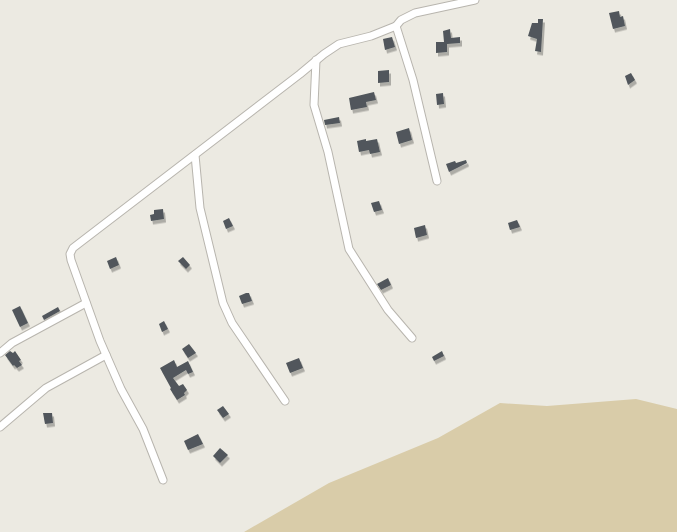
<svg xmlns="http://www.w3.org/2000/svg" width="677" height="532" font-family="'DejaVu Sans',sans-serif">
	<defs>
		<filter id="shadow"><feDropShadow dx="2" dy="3.5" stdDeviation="0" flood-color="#0004"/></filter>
	</defs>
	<rect width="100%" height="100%" fill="#eceae2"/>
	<!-- green -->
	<polygon fill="#d9cca9" points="636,399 677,409 677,532 244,532 329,483 438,438 500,403 547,406"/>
	<!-- building -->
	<g fill="#51575b" filter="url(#shadow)">
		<polygon points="619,11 620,17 623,16 625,26 613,29 609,13"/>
		<polygon points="538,19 543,19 541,52 535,51 537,39 528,36 532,23 538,23"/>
		<polygon points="450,29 451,38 460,37 460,43 447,44 447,52 436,53 436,42 444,42 443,31"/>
		<polygon points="392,37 395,47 385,50 383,39"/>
		<polygon points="389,70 389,82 378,83 378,71"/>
		<polygon points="631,73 635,80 628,85 625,76"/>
		<polygon points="374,92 376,100 366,102 367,107 351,110 349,98"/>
		<polygon points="443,93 444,104 437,105 436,94"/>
		<polygon points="339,117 340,123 325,125 324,120"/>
		<polygon points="409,128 412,140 399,144 396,132"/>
		<polygon points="366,139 366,141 377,139 380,152 370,154 369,150 359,152 357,141"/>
		<polygon points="466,160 467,163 449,172 446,164 455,161 456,163"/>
		<polygon points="379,201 382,210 374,212 371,203"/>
		<polygon points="163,209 164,219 151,221 150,215 154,214 154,210"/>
		<polygon points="229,218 233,226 226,229 223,221"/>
		<polygon points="517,220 520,227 510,230 508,223"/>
		<polygon points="425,225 427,235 416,238 414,228"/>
		<polygon points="116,257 119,265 110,269 107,261"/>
		<polygon points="183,257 190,265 186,269 178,261"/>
		<polygon points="388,278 391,285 381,290 377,284"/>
		<polygon points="246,293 249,293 252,301 242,304 239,296"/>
		<polygon points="20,306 28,323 20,327 12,310"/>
		<polygon points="58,307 60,311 44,320 42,316"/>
		<polygon points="164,321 168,329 162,332 159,324"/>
		<polygon points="189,344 196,353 188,358 182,349"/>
		<polygon points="10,351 13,353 15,351 21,360 19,361 22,365 17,368 14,365 13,366 5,355"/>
		<polygon points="442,351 444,356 434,361 432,357"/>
		<polygon points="299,358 303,368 290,373 286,363"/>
		<polygon points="174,360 177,367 188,361 193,372 188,374 186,370 173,378 179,386 183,384 187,390 184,393 185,395 177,400 170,389 171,388 160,368"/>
		<polygon points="223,406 229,414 223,418 217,410"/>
		<polygon points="43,413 52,413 53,423 45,424"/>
		<polygon points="198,434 203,444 188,450 184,441"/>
		<polygon points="220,448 228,455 220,463 213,456"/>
	</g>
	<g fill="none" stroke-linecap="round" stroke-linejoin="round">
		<!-- street casing -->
		<g stroke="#b8b5ae" stroke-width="9">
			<g id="street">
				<polyline points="396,26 413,80 437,181"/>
				<polyline points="316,60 314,105 328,152 349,249 388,310 412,338"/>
				<polyline points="195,155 200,208 223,303 232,323 285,401"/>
				<polyline points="0,353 12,343 86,303"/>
				<polyline points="0,427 46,388 106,355"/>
				<polyline points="163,480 143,429 121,389 100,341 71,260 70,254 73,248 300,74 324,54 339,44 371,36 396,26 401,20 415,13 475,0"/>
			</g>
		</g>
		<!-- street -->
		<use href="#street" stroke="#fff" stroke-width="7"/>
	</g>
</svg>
